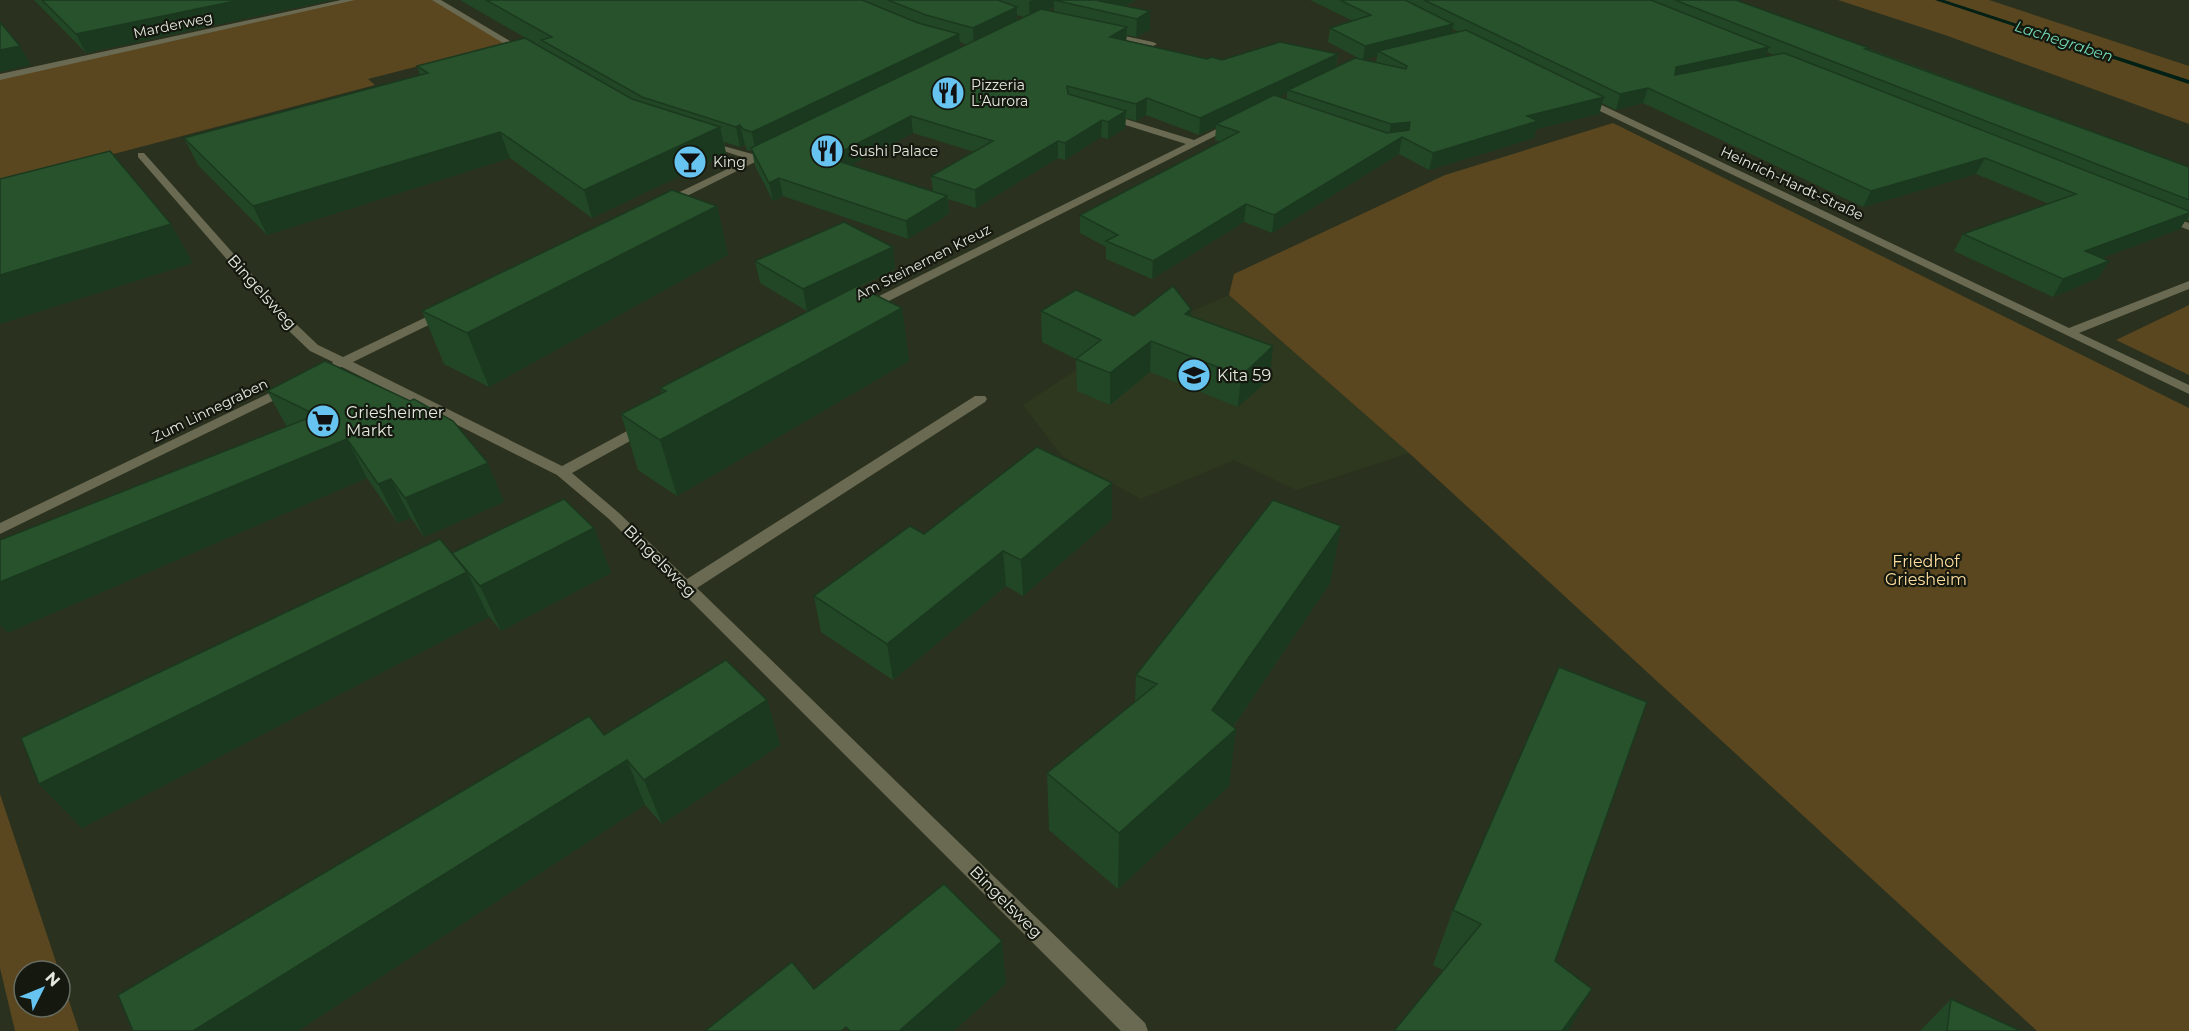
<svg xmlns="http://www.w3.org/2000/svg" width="2189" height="1031" font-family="Montserrat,sans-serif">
	<rect width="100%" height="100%" fill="#2a311e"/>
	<!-- built -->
	<polygon fill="#2e381e" points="1229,295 1409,453 1296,490 1234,460 1141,499 1062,456 1023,405 1114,345"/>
	<!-- green -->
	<g fill="#5a4720">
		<polygon points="351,0 436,0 509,43 368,79 375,85 0,184 0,77"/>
		<polygon points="1838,0 1989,0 2189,66 2189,124 1945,35"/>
		<polygon points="1613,123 2189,408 2189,1031 2037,1031 1409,453 1229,295 1234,274 1445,175"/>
		<polygon points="2189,305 2189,375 2116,340"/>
		<polygon points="0,794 59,971 24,971 24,1007 60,1007 60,974 79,1031 15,1031 0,968"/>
	</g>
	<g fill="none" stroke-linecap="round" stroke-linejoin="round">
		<!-- stream -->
		<polygon fill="#002015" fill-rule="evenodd" points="1935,0 1944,0 2189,80 2189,84"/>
		<!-- minor -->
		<g fill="#6a6951" fill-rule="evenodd">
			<polygon points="341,0 355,0 0,80 0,74"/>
			<polygon points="432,0 441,0 530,53 523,55"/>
			<polygon points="1106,32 1153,42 1157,44 1153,46 1103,36 1103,32"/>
			<polygon points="1579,97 1585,97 2069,328 2189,281 2189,289 2079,333 2189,385 2189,394 1579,101"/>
			<polygon points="1103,114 1109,114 1194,140 1229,123 1237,125 871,310 863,310 863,304 1186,144 1103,118"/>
			<polygon points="705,141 756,155 770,149 775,152 669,205 661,205 661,201 748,159 705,145"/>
			<polygon points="138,153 144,153 297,325 318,345 343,357 445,308 451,312 449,315 353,362 562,466 640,424 650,424 652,427 650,430 572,473 619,513 687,579 975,396 985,396 987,399 985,402 697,588 1145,1023 1148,1031 1121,1031 609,519 557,475 342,367 332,368 331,365 333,362 310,351 289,331 138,157"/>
			<polygon points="2164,214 2189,223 2189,230 2160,219 2159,217"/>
			<polygon points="288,384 293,385 295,388 293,391 0,534 0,523"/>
		</g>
	</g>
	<!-- wall -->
	<g fill="#224726" fill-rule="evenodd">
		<polygon points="34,0 332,0 86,53"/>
		<path d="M460 0H1136L1125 6 1150 11V30L1136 37 1127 35 1126 41 1207 59 1222 60 1338 54 1336 67 1362 60 1328 42 1330 28 1353 21 1310 0H1736L2189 167V221L2186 219 2180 229 2102 258 2109 261 2098 278 2053 297 1954 251 1963 234 2049 204 1976 174 1863 207 1643 103 1616 110 1602 103 1599 114 1536 129 1534 138 1429 170 1399 154 1272 233 1244 222 1152 279 1106 259V247L1080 233V215L1220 142 1215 140 1216 127 1199 135 1146 115 1136 121 1126 118 1125 128 1108 139 1101 137 1065 160 1058 158 976 208 948 199 949 214 908 239 783 196 773 201 755 166 752 151 747 150 745 145 740 147 724 142 726 154 592 218 510 158 267 235 198 165 184 138 420 75 417 66 543 48ZM1054 7V12L1048 11ZM1017 15 1024 17 1017 21ZM1452 29 1459 32 1451 34ZM960 42 967 45 960 48ZM1767 52 1774 55 1765 57ZM1377 56 1376 63 1363 60ZM1287 93V100L1278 97ZM913 133 974 152 931 176 933 191 852 165Z"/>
		<polygon points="717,206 728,255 489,387 444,364 422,311"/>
		<polygon points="893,247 895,269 859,287 902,308 909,361 677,496 638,470 621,414 662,393 660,388 825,303 807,311 760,283 755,261"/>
		<polygon points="1041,311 1134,316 1191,316 1270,378 1238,407 1150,372 1110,405 1077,391 1076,359 1042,342"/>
		<polygon points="267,391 504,502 424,537 411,518 398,523 367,478 7,633 287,427"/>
		<polygon points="1112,519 1023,596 1006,586 893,680 821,632 814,596 924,534"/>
		<polygon points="1341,526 1330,583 1233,727 1236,729 1229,786 1118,889 1049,830 1047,773 1135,702 1136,675"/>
		<polygon points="594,528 611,573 501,631 488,615 489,617 82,828 39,784 453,555"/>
		<polygon points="767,700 780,745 662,824 645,805 604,735"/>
		<polygon points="1453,910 1555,961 1443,970 1433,965"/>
		<polygon points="1951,999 2021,1031 1920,1031"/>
	</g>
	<!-- shaded-wall -->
	<g fill="#1b391f">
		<polygon points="240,0 332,0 86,53 76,34"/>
		<polygon points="1032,0 1069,0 1054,0 1054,7 1030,20 1029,2"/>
		<polygon points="1101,0 1136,0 1111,13 1099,10"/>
		<polygon points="1017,7 1017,25 974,47 973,28"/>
		<polygon points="1150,11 1150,30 1136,37 1137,19"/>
		<polygon points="1453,24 1451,38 1378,51 1377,56 1363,60 1365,46"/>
		<polygon points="1127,27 1126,43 1110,37"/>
		<polygon points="959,34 961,53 756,153 752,132"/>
		<polygon points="20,46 31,65 0,72 0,50"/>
		<polygon points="1769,47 1764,61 1672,82 1676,67"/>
		<polygon points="1338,54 1335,70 1288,90 1287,93 1219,125 1216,124 1216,127 1199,135 1200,118"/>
		<polygon points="1648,88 1643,103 1616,110 1620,94"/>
		<polygon points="1604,97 1599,114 1536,129 1534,138 1429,170 1433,153 1527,116"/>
		<polygon points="1147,98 1146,115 1136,121 1136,104"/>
		<polygon points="1126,111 1125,128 1108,139 1108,122"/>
		<polygon points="911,116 913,133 832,175 829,158"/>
		<polygon points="1102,120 1101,137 1065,160 1065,143"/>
		<polygon points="1410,122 1407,138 1402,137 1399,154 1272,233 1274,215 1388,141 1391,124"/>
		<polygon points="740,125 745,145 740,147 736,127"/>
		<polygon points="720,127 726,154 592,218 584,190"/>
		<polygon points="500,132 510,158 267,235 253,206"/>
		<polygon points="1058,141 1058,158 976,208 975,190"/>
		<polygon points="1985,158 1976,174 1863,207 1871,191"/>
		<polygon points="779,178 783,196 773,201 769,183"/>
		<polygon points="947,196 949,214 908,239 906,221"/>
		<polygon points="1246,204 1244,222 1152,279 1153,261"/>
		<polygon points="717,206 728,255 489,387 467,333"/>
		<polygon points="2189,213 2189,215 2180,229 2075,268 2085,251"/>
		<polygon points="171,224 193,263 0,324 0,275"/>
		<polygon points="893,247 895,269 807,311 803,289"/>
		<polygon points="2109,261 2098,278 2053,297 2063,279"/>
		<polygon points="902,308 909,361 677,496 660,440"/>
		<polygon points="1191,309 1190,340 1185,314"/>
		<polygon points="1151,341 1150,372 1110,405 1110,373"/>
		<polygon points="1273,346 1270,378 1238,407 1241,376"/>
		<polygon points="347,439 367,478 7,633 0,625 0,582"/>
		<polygon points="488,463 504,502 424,537 405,498"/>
		<polygon points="391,479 411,518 398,523 378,484"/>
		<polygon points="1112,483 1112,519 1023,596 1021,560"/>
		<polygon points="1341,526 1330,583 1226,737 1236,729 1229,786 1118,889 1119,833 1212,710"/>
		<polygon points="594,528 611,573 501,631 480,586"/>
		<polygon points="1003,551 1006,586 893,680 887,644"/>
		<polygon points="467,572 489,617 82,828 39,784"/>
		<polygon points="767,700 780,745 662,824 644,780"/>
		<polygon points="627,760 645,805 298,1031 193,1031"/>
		<polygon points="1002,941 1006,984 954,1031 899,1031"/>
		<polygon points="1592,989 1568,1031 1562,1031"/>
	</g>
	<!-- building -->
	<g fill="#27522c" stroke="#1b391f" stroke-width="1.5">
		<polygon points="42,0 240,0 76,34"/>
		<polygon points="486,0 862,0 918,23 959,34 752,132 743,129 740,125 736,127 642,97 541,40 552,37"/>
		<polygon points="888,0 998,0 1017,7 973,28 926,15"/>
		<polygon points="1054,0 1101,0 1099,1 1150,11 1137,19"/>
		<polygon points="1340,0 1405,0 1453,24 1365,46 1330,28 1371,15"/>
		<polygon points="1424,0 1651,0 1769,47 1676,67 1675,75 1784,53 2189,211 2189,213 2085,251 2109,261 2063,279 1963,234 2076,194 1985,158 1871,191 1648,88 1620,94"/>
		<polygon points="1675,0 1736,0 1869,48 1865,49 2189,167 2189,200"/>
		<polygon points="1041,9 1127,27 1110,37 1207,59 1212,57 1222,60 1280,42 1338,54 1200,118 1147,98 1136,104 1067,86 1068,94 1126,111 1108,122 1102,120 1065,143 1058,141 975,190 931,176 993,141 911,116 829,158 947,196 906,221 779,178 769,183 751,148"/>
		<polygon points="0,22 20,46 0,50"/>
		<polygon points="1466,30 1604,97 1527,116 1538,121 1433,153 1402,137 1274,215 1246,204 1153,261 1106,241 1118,235 1080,215 1239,132 1216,124 1274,95 1387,133 1409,130 1410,122 1391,124 1288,90 1355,58 1406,69 1407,66 1378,51"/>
		<polygon points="525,38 632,99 720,127 584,190 500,132 253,206 184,138 428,73 417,66"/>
		<polygon points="110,151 171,224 0,275 0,179"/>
		<polygon points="672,190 717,206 467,333 422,311"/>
		<polygon points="844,222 893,247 803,289 755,261"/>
		<polygon points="857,286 902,308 660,440 621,414 666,391 660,388"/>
		<polygon points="1173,286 1191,309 1185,314 1273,346 1241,376 1151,341 1110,373 1076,359 1101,340 1041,311 1076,290 1134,316"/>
		<polygon points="325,361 410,401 414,399 453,421 488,463 405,498 391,479 378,484 347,439 0,582 0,540 316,415 267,391"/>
		<polygon points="1037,447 1112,483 1021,560 1003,551 887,644 814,596 910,526 924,534"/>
		<polygon points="564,499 594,528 480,586 452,553"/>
		<polygon points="1273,500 1341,526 1212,710 1236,729 1119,833 1047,773 1157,684 1136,675"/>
		<polygon points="440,539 467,572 39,784 21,738"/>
		<polygon points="726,660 767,700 644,780 627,760 193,1031 133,1031 118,995 589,716 604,735"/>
		<polygon points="1559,667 1647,702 1555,961 1592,989 1562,1031 1394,1031 1481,924 1453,910"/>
		<polygon points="944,884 1002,941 899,1031 850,1031 846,1027 841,1031 705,1031 792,962 814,989"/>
		<polygon points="1951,999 2021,1031 1947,1031"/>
	</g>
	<!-- icons -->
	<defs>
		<g id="restaurant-disc" transform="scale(1.725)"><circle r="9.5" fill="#67c4f0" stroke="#14180f"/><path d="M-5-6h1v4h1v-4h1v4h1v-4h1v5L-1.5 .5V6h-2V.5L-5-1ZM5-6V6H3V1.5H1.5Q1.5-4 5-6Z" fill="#111"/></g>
		<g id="bar-disc" transform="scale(1.725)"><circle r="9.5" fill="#67c4f0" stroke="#14180f"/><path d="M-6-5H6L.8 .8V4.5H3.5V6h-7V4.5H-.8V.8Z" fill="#111"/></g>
		<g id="school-disc" transform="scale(1.725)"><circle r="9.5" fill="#67c4f0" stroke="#14180f"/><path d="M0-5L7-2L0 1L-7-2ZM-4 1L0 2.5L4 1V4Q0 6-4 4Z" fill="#111"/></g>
		<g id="supermarket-disc" transform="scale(1.725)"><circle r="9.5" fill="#67c4f0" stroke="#14180f"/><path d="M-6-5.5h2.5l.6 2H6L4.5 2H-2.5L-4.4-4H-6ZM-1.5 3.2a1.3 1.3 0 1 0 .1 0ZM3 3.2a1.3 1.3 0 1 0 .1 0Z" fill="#111"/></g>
	</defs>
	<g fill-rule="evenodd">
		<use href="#restaurant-disc" x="948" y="93"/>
		<use href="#restaurant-disc" x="827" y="151"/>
		<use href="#bar-disc" x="690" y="162"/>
		<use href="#school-disc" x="1194" y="375"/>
		<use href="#supermarket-disc" x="323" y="421"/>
	</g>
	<g text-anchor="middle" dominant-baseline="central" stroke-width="4.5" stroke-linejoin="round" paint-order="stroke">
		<!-- far-street labels -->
		<g font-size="14" fill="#e4e9dd" stroke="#14180f">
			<text transform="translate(173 25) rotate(-12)">Marderweg</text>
			<text transform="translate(1792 183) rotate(25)">Heinrich-Hardt-Straße</text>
			<text transform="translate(923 262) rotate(-27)">Am Steinernen Kreuz</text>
			<text transform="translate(210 410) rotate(-26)">Zum Linnegraben</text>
		</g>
		<!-- far-poi labels -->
		<g font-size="14" fill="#e4e9dd" stroke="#14180f" text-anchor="start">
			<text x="971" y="85">Pizzeria<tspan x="971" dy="16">L'Aurora</tspan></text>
			<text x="850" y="151">Sushi Palace</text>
			<text x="713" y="162">King</text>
		</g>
		<!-- far-water labels -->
		<g font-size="15" font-style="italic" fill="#71d7b2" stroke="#14180f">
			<text transform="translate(2064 41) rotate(18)">Lachegraben</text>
		</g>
		<!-- street labels -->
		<g font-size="16" fill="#e4e9dd" stroke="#14180f">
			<text transform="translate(262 292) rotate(48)">Bingelsweg</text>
			<text transform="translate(660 561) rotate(45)">Bingelsweg</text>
			<text transform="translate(1006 902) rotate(45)">Bingelsweg</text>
		</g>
		<!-- poi labels -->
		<g font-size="16" fill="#e4e9dd" stroke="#14180f" text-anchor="start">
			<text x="1217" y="375">Kita 59</text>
			<text x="346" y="412">Griesheimer<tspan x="346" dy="18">Markt</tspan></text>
		</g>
		<!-- park labels -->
		<g font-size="16" fill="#fede9e" stroke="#14180f">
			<text x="1926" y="561">Friedhof<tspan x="1926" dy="18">Griesheim</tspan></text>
		</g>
	</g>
	<!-- north arrow -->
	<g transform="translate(42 989) rotate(47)"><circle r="28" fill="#14180f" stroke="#676c61" stroke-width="1.5"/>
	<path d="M0-4.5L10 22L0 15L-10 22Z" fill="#67c4f0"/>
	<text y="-9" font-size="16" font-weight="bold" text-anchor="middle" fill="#e4e9dd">N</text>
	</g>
</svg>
